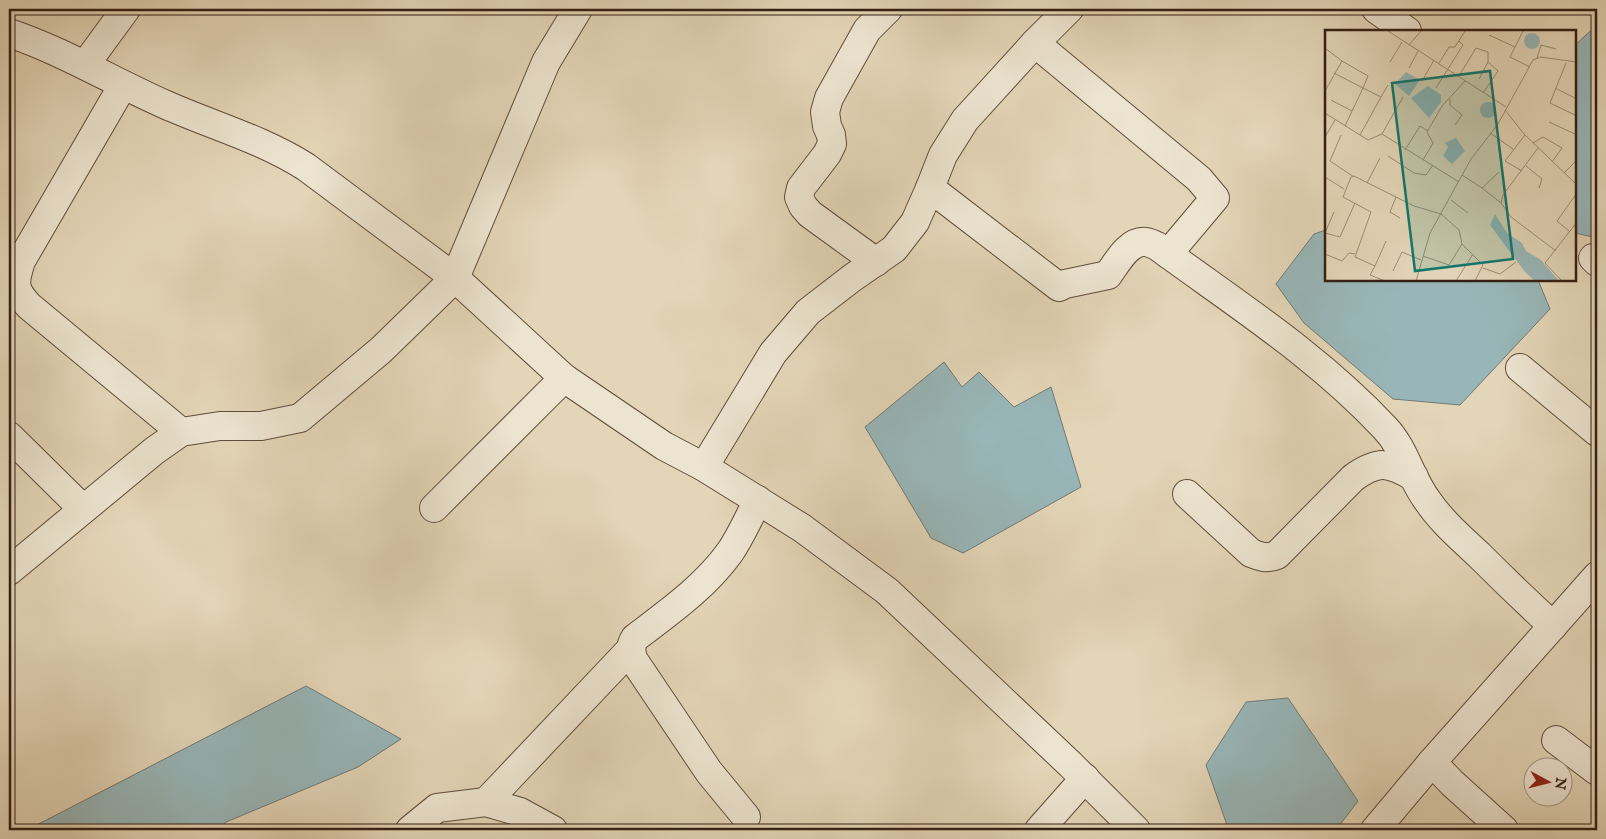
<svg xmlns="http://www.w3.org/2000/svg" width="1606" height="839" font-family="'IM FELL English',serif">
	<rect width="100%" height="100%" fill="#e3d5b7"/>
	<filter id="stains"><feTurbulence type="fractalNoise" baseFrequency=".004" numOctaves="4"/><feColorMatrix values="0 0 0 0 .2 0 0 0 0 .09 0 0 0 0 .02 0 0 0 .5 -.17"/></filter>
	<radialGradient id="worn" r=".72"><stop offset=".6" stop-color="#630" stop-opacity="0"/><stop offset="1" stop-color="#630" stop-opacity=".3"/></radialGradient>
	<!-- water -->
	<g fill="#98b6b8" stroke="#707a76">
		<polygon points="1595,27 1597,30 1597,238 1575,233 1575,45"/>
		<polygon points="1326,230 1326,280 1538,280 1550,309 1460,405 1393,399 1304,323 1276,284 1314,234"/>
		<polygon points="944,362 962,387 979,372 1014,407 1051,387 1081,487 963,553 931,538 865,427"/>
		<polygon points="306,686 401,739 358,767 226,822 219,830 27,830"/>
		<polygon points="1288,698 1358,801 1336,830 1237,830 1227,825 1206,765 1246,702"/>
	</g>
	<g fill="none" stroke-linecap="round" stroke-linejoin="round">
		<!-- minor casing -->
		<g stroke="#604c3b" stroke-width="30">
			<g id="minor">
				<polyline points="1376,9 1407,31"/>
				<polyline points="1035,43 1199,179 1215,198 1168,254"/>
				<polyline points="85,65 126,9"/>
				<path d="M123 85 21 261C14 283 13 289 29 306L181 432"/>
				<path d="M930 188 1059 287 1065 284 1108 275C1117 263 1128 240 1146 242 1149 242 1154 245 1157 246 1236 304 1318 356 1385 428 1405 449 1410 477 1427 500 1441 521 1461 538 1479 555 1503 579 1528 603 1553 626"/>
				<polyline points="1593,258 1597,262"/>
				<polyline points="876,262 810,214 803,206 799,197 801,188 827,154 832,144 831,135 827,126 825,112 829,98 867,30 888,9"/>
				<polyline points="1520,368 1597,432"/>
				<polyline points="9,436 83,509"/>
				<polyline points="704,467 773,353 808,312 852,278 894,249 915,222 930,188 943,155 965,120 1035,43 1069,9"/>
				<path d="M1187 494 1251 553C1261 557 1267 559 1277 555L1353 478C1378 460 1388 462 1414 477"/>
				<polyline points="434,508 564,378"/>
				<polyline points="9,571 154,451 181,432 220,426 261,426 300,418 381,350 455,278 546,62 578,9"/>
				<polyline points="1556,740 1597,771"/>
				<polyline points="1432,762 1452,783 1504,830"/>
				<polyline points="486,802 630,650"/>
				<path d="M746 817 709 772 633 659C631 650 630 646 635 638 669 612 705 587 730 552 741 536 749 517 758 500"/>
				<polyline points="410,830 437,808 486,802 520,812 553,830"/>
				<polyline points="1039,830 1085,778"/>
			</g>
		</g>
		<!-- tertiary casing -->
		<g stroke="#604c3b" stroke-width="30">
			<g id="tertiary">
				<path d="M9 33C63 51 112 81 164 104 211 125 262 139 306 167L455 278 564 378 664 446 704 467 802 528 887 591 1071 765 1136 830"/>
				<polyline points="1375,830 1432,762 1597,576"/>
			</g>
		</g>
		<!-- minor -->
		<use href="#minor" stroke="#ede4d0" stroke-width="28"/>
		<!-- tertiary -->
		<use href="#tertiary" stroke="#ede4d0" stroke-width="28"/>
	</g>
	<!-- overview -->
	<g transform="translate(1325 30)">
		<rect width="251" height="251" fill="#e3d5b7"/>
		<path d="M199 11a8 8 0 1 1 16 0a8 8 0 1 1-16 0ZM81 42 95 50 84 66 70 54ZM103 56 116 65V72L104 88 86 68ZM155 80a8 8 0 1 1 16 0a8 8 0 1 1-16 0ZM131 108 140 121 127 134 118 126 123 117 120 113ZM170 184 182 203 197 213 201 221 216 230 234 251H210L200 242 165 195Z" fill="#98b6b8"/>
		<path fill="none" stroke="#9d8c75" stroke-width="1" d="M63 1 181 77M164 5 190 17 185 27 205 37M84 15 96 1M190 17 198 1M0 18 17 31M212 28 216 15 231 19M65 32 77 12M114 33 124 17H130L140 1M241 33 225 73 250 85 252 82M84 38 93 21M9 43 38 58 20 96M134 46 151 18 163 22V32L173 41 158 63M154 49 163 32M97 51 109 30M111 58 138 15 134 11M230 58 252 69M0 61 17 31 43 46 38 58 56 67 63 55M125 69V75L137 85 130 95M6 70 27 81M180 80 199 104 252 155M0 83 43 110 57 104 134 152M224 92 252 105M165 103 188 119M57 104 78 67M16 105 5 131 29 147M35 105 56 67M0 107 10 90M208 113 218 107 237 118 227 132M213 118 178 165 176 173 186 187 231 221M80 120 95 96 103 101M63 126 89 143 101 145 108 135M98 130 108 113 102 102 117 76 140 51M201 136 217 149 214 158M197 141 180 131 200 105M239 143 252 130M137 145 157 158 174 142M0 147 19 159M42 153 55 128M157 158 176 173M71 167 65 182 75 188M126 170 143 183M244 201 232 191 252 163M0 203 15 207 30 173M0 203 9 182M61 211 50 236 30 227 46 182 18 167 26 147 29 146 89 176 116 184 134 200 137 214 158 235 150 251M0 224 17 231 24 223 30 224M98 226 124 235 137 214M50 236 45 245 60 251M158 238 175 244 191 232M68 241 77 222 96 230M91 251 105 203 146 129 173 94 208 30 215 27 252 32M131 251 148 224M237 251 220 233 252 192"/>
		<path fill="#0f766e" fill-opacity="0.15" stroke="#0f766e" stroke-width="2.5" d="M165 41 188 229 90 241 67 53Z"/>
		<rect width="251" height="251" fill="none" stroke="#341f12" stroke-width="2.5"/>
	</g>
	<!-- margin -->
	<rect width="1606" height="839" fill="none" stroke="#e3d5b7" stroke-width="30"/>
	<rect x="10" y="10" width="1586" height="819" fill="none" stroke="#341f12" stroke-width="2.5"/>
	<rect x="15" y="15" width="1576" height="809" fill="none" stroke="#341f12"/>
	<!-- north arrow -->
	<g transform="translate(1548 782) rotate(97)"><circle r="24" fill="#ede4d0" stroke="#a39584"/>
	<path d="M0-4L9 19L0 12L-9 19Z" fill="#8f2418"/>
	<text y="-8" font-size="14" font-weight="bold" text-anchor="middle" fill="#341f12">N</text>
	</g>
	<rect width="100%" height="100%" filter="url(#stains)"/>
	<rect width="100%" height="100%" fill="url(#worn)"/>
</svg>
